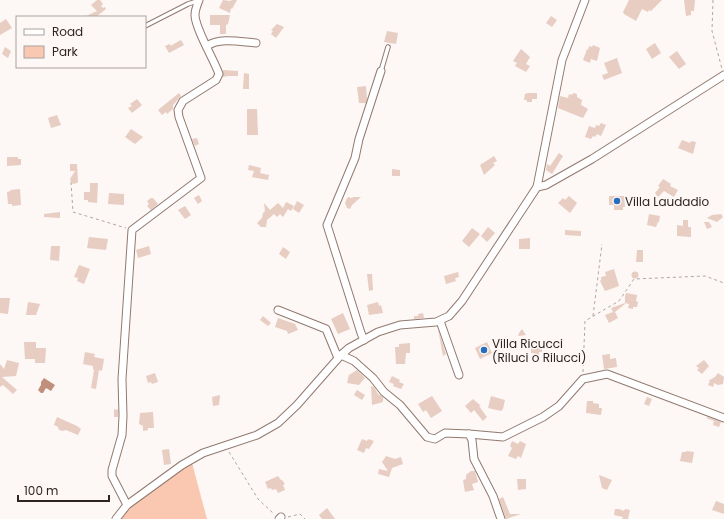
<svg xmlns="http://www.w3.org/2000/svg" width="724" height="519" font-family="Poppins,sans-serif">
	<rect width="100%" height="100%" fill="#fdf7f5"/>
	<!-- green -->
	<path fill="#fac7b1" d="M192 463 207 519H119C138 495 167 480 192 463Z"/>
	<!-- water -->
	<polygon fill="#c0907c" points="44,378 55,385 51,391 46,388 43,393 41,393 38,390 41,385 41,382"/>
	<!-- building -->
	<g fill="#e7cdc2">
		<polygon points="97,0 100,0 103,4 101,6 103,8 105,7 106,9 96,17 84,17 97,11 91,5"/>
		<polygon points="223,0 230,1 232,0 237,0 232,9 231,8 230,13 219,8"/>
		<polygon points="629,0 662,0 651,11 649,10 648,12 642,9 636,21 624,14 623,12"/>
		<polygon points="684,0 695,0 694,11 691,11 691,15 686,16"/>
		<polygon points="210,15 230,15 228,24 226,25 226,34 220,34 220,25 210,25"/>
		<polygon points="551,16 557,20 552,27 546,23"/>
		<polygon points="6,19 12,28 0,35 0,23"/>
		<polygon points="277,24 284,27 276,38 271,34 273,31 271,30"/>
		<polygon points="387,31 398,33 396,44 384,42"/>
		<polygon points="181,40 184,45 169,53 165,46 170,44 171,46 172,45"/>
		<polygon points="655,43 661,53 652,59 646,49"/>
		<polygon points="593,45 600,48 597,61 591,59 590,63 583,60 587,49 588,50 589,46 592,47"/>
		<polygon points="5,47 11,51 8,58 2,54"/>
		<polygon points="521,49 530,57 526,64 530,66 526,72 515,66 517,63 513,61"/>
		<polygon points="677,51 686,64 679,69 669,57"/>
		<polygon points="617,58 622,73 604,80 602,75 608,73 604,63"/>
		<polygon points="223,70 238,71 238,76 228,76 223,77"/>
		<polygon points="244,73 249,74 249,89 243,89"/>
		<polygon points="366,86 367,99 366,103 359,103 357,87"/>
		<polygon points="179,93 181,96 173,105 173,109 167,114 166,112 162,115 158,110"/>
		<polygon points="528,93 537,93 537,99 532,99 532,102 527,102 527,100 524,100 525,94"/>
		<polygon points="573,93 577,94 577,97 582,100 581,105 588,109 583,118 558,108 560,96 568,98 569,94 572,95"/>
		<polygon points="137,99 142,105 132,113 128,108 132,106 130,104"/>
		<polygon points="247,109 257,109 258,135 247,135"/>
		<polygon points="57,115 61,125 51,128 48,118"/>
		<polygon points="601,123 606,125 601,136 597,134 595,137 593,136 591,139 585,137 589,126 595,128 596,125 599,126"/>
		<polygon points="131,129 143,137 135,144 125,137"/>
		<polygon points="197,138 199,144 195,146 192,139"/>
		<polygon points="682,140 690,143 691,141 696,142 693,154 678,148"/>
		<polygon points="559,153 563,156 552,174 546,170 547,164 550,166"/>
		<polygon points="494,156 497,161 493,163 495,165 484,175 480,165"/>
		<polygon points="7,157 18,157 18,159 21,159 21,165 7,166"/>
		<polygon points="70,164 77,164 78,182 77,183 73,184 71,182 70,179 75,171 70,171"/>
		<polygon points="249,165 261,168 260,173 269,175 268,180 252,177 254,171 248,170"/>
		<polygon points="392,169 400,170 400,176 392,176"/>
		<polygon points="663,179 671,184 670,186 678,190 674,197 664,191 658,197 655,193 660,187 658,186"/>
		<polygon points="90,183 98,183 97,203 88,202 88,200 84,200 84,192 90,192"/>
		<polygon points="20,189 21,205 12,206 12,204 8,204 7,192 11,191 10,190"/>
		<polygon points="109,193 124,194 124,205 108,204"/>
		<polygon points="199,195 202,201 198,204 194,198"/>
		<polygon points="569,196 577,203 570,213 558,203 563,198 565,200"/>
		<polygon points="609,196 624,196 625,207 623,207 623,210 614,210 614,205 609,205"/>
		<polygon points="349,197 351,198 354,197 361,197 352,205 350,209 347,208 345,203 347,198"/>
		<polygon points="151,198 153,198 158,204 151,210 147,206 149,204 147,201"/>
		<polygon points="297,201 304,205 299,213 293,209"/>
		<polygon points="286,202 294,206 291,211 288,209 283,217 280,214 277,217 274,214 267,220 266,227 261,227 257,223 262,218 263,213 265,211 264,203 270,210 278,203 283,208"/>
		<polygon points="185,206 191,215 185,219 178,210"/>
		<polygon points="60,212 60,218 44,217 44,214"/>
		<polygon points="649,214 660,216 659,222 658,222 656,227 647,225"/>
		<polygon points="721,214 723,217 717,222 707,218 712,215"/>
		<polygon points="683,220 688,220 688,227 691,227 691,237 677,236 677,225 683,226"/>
		<polygon points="704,222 709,222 712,227 707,229"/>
		<polygon points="488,227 495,233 487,242 481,236"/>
		<polygon points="472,228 480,234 469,247 462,241"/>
		<polygon points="565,230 581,231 581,236 565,235"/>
		<polygon points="89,237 108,239 106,250 87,248"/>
		<polygon points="530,238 530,249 519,249 519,239"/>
		<polygon points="51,246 60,246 59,261 50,260"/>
		<polygon points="149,246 151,254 138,258 136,250"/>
		<polygon points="283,247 290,252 286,259 279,254"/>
		<polygon points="637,250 643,250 643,262 636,262"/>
		<polygon points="79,265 90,269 84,284 77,281 78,278 74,277"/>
		<polygon points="614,269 619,286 605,291 600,281 601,280 601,277 606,276 605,272"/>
		<circle cx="635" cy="275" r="3.5"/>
		<polygon points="458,272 459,277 455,278 456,281 446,284 444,276"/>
		<polygon points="367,274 372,274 373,290 369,291"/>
		<polygon points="626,293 637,295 636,301 638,302 637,307 633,307 633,309 628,308 629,304 625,303 625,296"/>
		<polygon points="0,298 10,298 8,314 0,313"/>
		<polygon points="28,302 40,304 36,315 26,315"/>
		<polygon points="378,302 379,306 381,305 383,313 369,315 367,305"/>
		<polygon points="625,303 625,304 615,312 618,318 609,323 605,315 613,312 611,308"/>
		<polygon points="343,313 350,329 338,334 331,319"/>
		<polygon points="423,313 424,318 414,319 414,316 418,316 418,314"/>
		<polygon points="263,316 271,323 268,326 260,320"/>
		<polygon points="278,318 295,324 298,330 288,334 287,331 275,327"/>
		<polygon points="438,329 446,354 443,356"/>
		<polygon points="522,329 526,335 518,336 519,333"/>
		<polygon points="24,342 36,342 36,348 46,348 45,363 35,363 35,359 25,359"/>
		<polygon points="487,342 492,353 480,359 475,348"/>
		<polygon points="410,343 410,353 406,353 405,364 396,364 395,347 399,347 399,344"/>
		<polygon points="531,347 542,347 542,352 539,352 539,357 534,357 534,353 531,353"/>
		<polygon points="85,352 95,354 94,357 104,359 102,371 99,370 96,389 91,388 94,370 93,369 93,366 83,364"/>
		<polygon points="610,354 610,359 616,358 617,367 604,369 602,355"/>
		<polygon points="7,360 19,363 16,376 2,377 17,390 13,394 3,385 0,387 0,364 4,369"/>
		<polygon points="704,360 709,366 702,374 697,370 699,368 696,366"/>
		<polygon points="357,370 365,378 359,385 347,383 349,375"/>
		<polygon points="155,373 158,382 152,384 151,382 148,383 146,376"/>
		<polygon points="718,373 724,377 723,384 718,385 714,383 713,387 708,385 710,381 708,381 715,377"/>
		<polygon points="392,376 400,380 399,382 404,384 401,389 393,386 394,384 389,382"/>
		<polygon points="371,386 374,387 378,394 383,397 383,402 372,405"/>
		<polygon points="357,390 365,395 362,400 354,395"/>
		<polygon points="220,395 219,405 213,406 212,397"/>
		<polygon points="432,396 442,411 431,418 426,410 423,412 418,404"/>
		<polygon points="491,396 505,400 503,409 501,411 488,408"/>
		<polygon points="647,397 652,399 649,406 644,404"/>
		<polygon points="473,399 481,406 479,406 487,417 483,421 474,410 471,413 465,406"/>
		<polygon points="587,401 593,401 593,403 599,404 599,408 602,408 601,415 586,413"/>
		<polygon points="114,409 118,410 118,417 114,417"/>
		<polygon points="153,412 154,428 148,428 148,430 143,431 143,426 139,424 140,413"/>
		<polygon points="57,417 77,426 81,429 78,435 66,430 63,431 59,430 58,427 54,425"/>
		<polygon points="708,417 721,422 719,427 713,425 714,421 706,418"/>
		<polygon points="362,439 367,441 368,439 374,441 369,449 366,448 364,453 357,450"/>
		<polygon points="512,441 518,444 520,441 526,444 521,458 518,456 516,459 508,456 512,448 510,446"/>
		<polygon points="169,449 171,464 164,465 162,450"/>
		<polygon points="686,451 694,452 692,463 680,461 682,452 686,452"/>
		<polygon points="386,456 395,459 401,457 403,464 392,468 389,477 378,474 379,469 388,471 382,462"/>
		<polygon points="471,471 475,471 478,482 472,484 474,490 465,492 463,480 466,479 466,475"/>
		<polygon points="599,475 612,480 607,490 602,488"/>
		<polygon points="278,476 281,480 282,480 285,484 283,485 285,490 278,493 276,489 272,490 271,488 268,489 265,482"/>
		<polygon points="517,479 526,479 526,489 518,490"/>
		<polygon points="503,497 510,514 521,514 506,519 499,499"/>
		<polygon points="716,501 724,504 724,514 712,510"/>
		<polygon points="327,508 335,519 322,519 319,515"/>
		<polygon points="615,509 619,509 624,511 625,509 630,510 628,519 622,519 623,517 614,515"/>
	</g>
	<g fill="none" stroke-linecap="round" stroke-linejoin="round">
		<!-- lane casing -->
		<g stroke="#91796f" stroke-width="5.5">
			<g id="lane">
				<polyline points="145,26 188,4 197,1"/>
				<polyline points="381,71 388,47"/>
			</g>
		</g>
		<!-- street casing -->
		<g stroke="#91796f" stroke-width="9">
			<g id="street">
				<path d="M207 46C220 37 241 42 256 43"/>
				<polyline points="537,187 546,185 592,159 724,75"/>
				<polyline points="278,310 326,329 338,358"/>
				<polyline points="440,321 459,375"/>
				<polyline points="364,340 361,333 327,225 355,158 359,139 381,71"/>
				<polyline points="341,355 354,361 373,378 384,392 400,405 427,437 435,439 445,433 469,434 472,440 474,459 493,496 501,519"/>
				<polyline points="469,434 503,437 543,417 559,406 583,379 607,374 724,418"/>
				<path d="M127 505 112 476V470L122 435 123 416 122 379 132 230 201 178 179 117 178 110 183 101 216 80 219 74C214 60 195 28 195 15 195 10 197 5 199 0"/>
				<polyline points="116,519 127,505 182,465 203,453 257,435 278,423 297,405 341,355 349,348 378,332 400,325 436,322 449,316 462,301 537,187 562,60 585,0"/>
				<polyline points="279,519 281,517"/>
			</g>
		</g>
		<!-- path -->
		<g stroke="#aea7a4" stroke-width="1" stroke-dasharray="3 3" stroke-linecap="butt">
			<polyline points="713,0 712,31 722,69"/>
			<polyline points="71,182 73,212 126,228"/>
			<polyline points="593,316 602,244"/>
			<polyline points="583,372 585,321 619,301 634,279 705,276 724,283"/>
			<polyline points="229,452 258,499 274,514"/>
			<polyline points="288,517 300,514 305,519"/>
		</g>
		<!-- lane -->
		<use href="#lane" stroke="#fff" stroke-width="3.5"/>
		<!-- street -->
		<use href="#street" stroke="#fff" stroke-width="7"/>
	</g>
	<!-- markers -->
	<g fill="#256ebe" stroke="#fdf7f5" stroke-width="1.5">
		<circle cx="617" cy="201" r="4"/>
		<circle cx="484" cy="350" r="4"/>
	</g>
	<g text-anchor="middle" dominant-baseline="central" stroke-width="3" stroke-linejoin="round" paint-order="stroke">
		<!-- poi labels -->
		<g font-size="12" fill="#2e2420" stroke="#fdf7f5" text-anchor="start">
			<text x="625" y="201">Villa Laudadio</text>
			<text x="492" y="343">Villa Ricucci<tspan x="492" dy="14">(Riluci o Rilucci)</tspan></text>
		</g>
	</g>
	<!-- legend -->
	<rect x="16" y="16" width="130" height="52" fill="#fdf7f5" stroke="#aaa3a0"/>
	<rect x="24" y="29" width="20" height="6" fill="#ffffff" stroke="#aaa3a0"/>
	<text x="52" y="36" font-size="12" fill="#2e2420">Road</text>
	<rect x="24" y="46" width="20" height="12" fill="#fac7b1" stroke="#aaa3a0"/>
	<text x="52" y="56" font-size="12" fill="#2e2420">Park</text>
	<!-- scale -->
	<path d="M18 495v6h91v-6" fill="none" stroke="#2e2420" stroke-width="2"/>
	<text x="24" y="495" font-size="12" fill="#2e2420" stroke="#fdf7f5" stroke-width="3" paint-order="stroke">100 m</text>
</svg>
